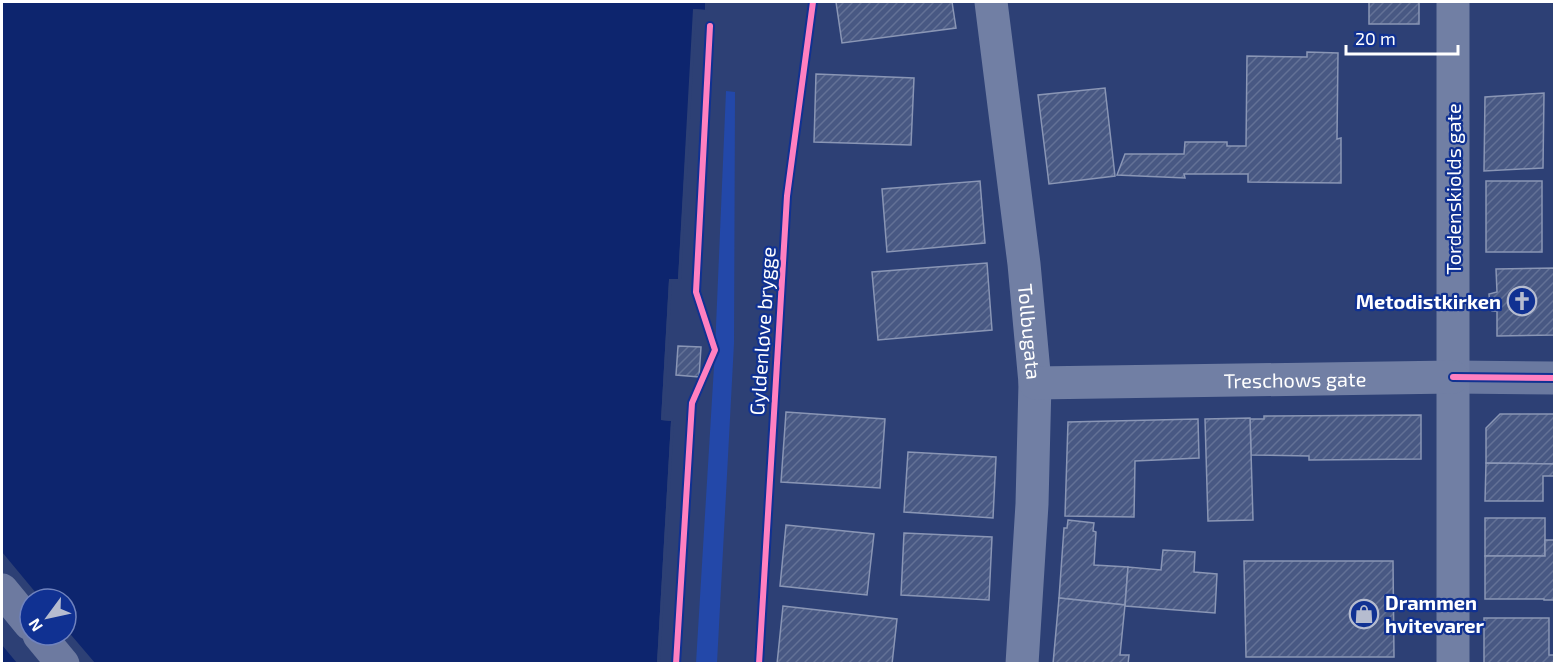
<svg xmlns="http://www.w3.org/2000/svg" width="1556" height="665" font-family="'Exo 2',sans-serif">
	<defs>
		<pattern id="building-hatch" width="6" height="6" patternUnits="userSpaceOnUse" patternTransform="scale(1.5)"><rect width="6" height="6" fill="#485883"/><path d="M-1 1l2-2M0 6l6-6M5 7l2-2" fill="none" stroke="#637196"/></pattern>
	</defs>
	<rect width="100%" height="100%" fill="#2d4075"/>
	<!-- park -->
	<polygon fill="#2348a9" points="726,91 735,92 734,343 717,663 696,663 715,350"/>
	<!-- water -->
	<path fill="#0d256e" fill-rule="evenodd" d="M2 2H705V10L694 9 678 280H669L661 420 671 421 657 663H2ZM30 599H66V635H30Z"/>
	<!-- pier -->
	<g fill="#2d4075">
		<polygon points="693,9 708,10 705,13 696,13 681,280 679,283 672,283 664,418 672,418 674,421 660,664 657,663 671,421 661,420 669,279 678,279"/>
		<polygon points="2,552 41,599 30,599 30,635 66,635 66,629 95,663 17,663 2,645"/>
	</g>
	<!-- building -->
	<g fill="url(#building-hatch)" stroke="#8a96b5" stroke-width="1.5">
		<polygon points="836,2 952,2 956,28 842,43"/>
		<rect x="1369" y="2" width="50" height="22"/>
		<polygon points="1307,52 1338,53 1337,139 1341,138 1341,183 1248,182 1248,174 1184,174 1185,178 1117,175 1125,154 1184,154 1185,142 1227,142 1227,146 1246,146 1247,56 1307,57"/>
		<polygon points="816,74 914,78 911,145 814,142"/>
		<polygon points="1105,88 1115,176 1049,184 1038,95"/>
		<polygon points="1544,93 1543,168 1484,171 1485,97"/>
		<polygon points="980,181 985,243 887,252 882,189"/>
		<rect x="1486" y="181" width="56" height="71"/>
		<polygon points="987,263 992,330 878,340 872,272"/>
		<polygon points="1554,268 1554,335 1497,336 1497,311 1492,311 1490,307 1489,294 1497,292 1496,269"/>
		<polygon points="678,346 701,347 699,377 676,375"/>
		<polygon points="786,412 885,419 880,488 781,482"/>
		<polygon points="1500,414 1554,414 1554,464 1486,463 1486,428"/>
		<polygon points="1421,415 1421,459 1309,460 1309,456 1251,455 1250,419 1264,419 1264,416"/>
		<polygon points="1250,418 1253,520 1208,521 1205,419"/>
		<polygon points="1198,419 1199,458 1135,461 1134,517 1065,516 1068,422"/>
		<polygon points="908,452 996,457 993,518 904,512"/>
		<polygon points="1486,463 1554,464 1554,476 1543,476 1543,501 1485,501"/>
		<rect x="1485" y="518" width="60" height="38"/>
		<polygon points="1068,520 1094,523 1093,531 1096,532 1094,565 1128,567 1125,605 1059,598 1064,528 1067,528"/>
		<polygon points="786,525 874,534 867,595 780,586"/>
		<polygon points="904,533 992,537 989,600 901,595"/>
		<polygon points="1545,540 1554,540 1554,600 1544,600 1544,599 1485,599 1485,556 1545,556"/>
		<polygon points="1163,550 1195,552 1194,572 1217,574 1215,613 1125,606 1128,567 1161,570"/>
		<polygon points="1244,561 1393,561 1394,657 1246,657"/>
		<polygon points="1059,598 1125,605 1120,655 1129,655 1128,664 1053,664"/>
		<polygon points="783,606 897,619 892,664 777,664"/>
		<polygon points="1484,618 1549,618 1549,655 1554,655 1554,664 1484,664"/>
	</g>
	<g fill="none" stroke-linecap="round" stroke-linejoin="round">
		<!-- street -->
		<polyline stroke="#6a79a0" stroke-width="33" points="1453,377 1554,378"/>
		<!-- secondary -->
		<g stroke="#717fa4" stroke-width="33">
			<path id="s1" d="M991 2 1024 264 1035 383 1032 504 1022 664"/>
			<polyline points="1453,2 1453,664"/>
			<path id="s2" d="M1035 383 1453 377"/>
		</g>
		<!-- highway -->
		<g stroke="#6d7aa0" stroke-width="33">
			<polyline points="2,590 30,624"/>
			<polyline points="39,635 63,664"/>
		</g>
		<!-- cycleway casing -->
		<g stroke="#103192" stroke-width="10">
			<g id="cycleway">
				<polyline points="1453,377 1554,378"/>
				<polyline points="676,664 692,403 715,350 696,292 710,26"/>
				<polyline points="759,664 787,196 813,2"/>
			</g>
		</g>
		<!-- cycleway -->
		<use href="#cycleway" stroke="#ff80c0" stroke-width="6"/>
	</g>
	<!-- icons -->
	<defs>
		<g id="church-ring" transform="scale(1.5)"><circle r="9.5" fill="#103192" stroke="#b6bccf" stroke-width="1.5"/><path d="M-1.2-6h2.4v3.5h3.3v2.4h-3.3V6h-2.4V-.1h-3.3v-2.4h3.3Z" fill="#b6bccf"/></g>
		<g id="shop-ring" transform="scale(1.5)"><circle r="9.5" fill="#103192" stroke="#b6bccf" stroke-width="1.5"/><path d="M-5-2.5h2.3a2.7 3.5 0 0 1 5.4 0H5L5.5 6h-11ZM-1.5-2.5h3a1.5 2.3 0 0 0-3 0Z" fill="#b6bccf"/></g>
	</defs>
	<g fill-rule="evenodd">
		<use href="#church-ring" x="1522" y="301"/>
		<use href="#shop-ring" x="1364" y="614"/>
	</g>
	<g text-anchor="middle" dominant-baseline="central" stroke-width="4.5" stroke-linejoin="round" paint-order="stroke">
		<!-- street labels -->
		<g font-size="20" fill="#fff" stroke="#103192">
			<text transform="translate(1453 189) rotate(-90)">Tordenskiolds gate</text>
			<text transform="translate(762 331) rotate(-86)">Gyldenløve brygge</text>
			<text stroke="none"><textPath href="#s1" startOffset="332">Tollbugata</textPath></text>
			<text stroke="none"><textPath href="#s2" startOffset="260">Treschows gate</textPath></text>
		</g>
		<!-- poi labels -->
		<g font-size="20" font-weight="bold" fill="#fff" stroke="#103192" text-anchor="end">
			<text x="1501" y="301">Metodistkirken</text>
			<text x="1385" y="602" text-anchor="start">Drammen<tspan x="1385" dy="23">hvitevarer</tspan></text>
		</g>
	</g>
	<!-- border -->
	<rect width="1556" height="665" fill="none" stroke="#ffffff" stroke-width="6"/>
	<!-- north arrow -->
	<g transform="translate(48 617) rotate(237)"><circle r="28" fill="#103192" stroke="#7083be" stroke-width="1.5"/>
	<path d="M0-4.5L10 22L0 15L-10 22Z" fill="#b6bccf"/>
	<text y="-9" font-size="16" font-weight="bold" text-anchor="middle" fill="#ffffff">N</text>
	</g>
	<!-- scale -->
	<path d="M1346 45v9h112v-9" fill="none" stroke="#ffffff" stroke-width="3"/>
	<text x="1355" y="45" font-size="18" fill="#ffffff" stroke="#103192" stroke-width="4.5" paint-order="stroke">20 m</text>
</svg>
